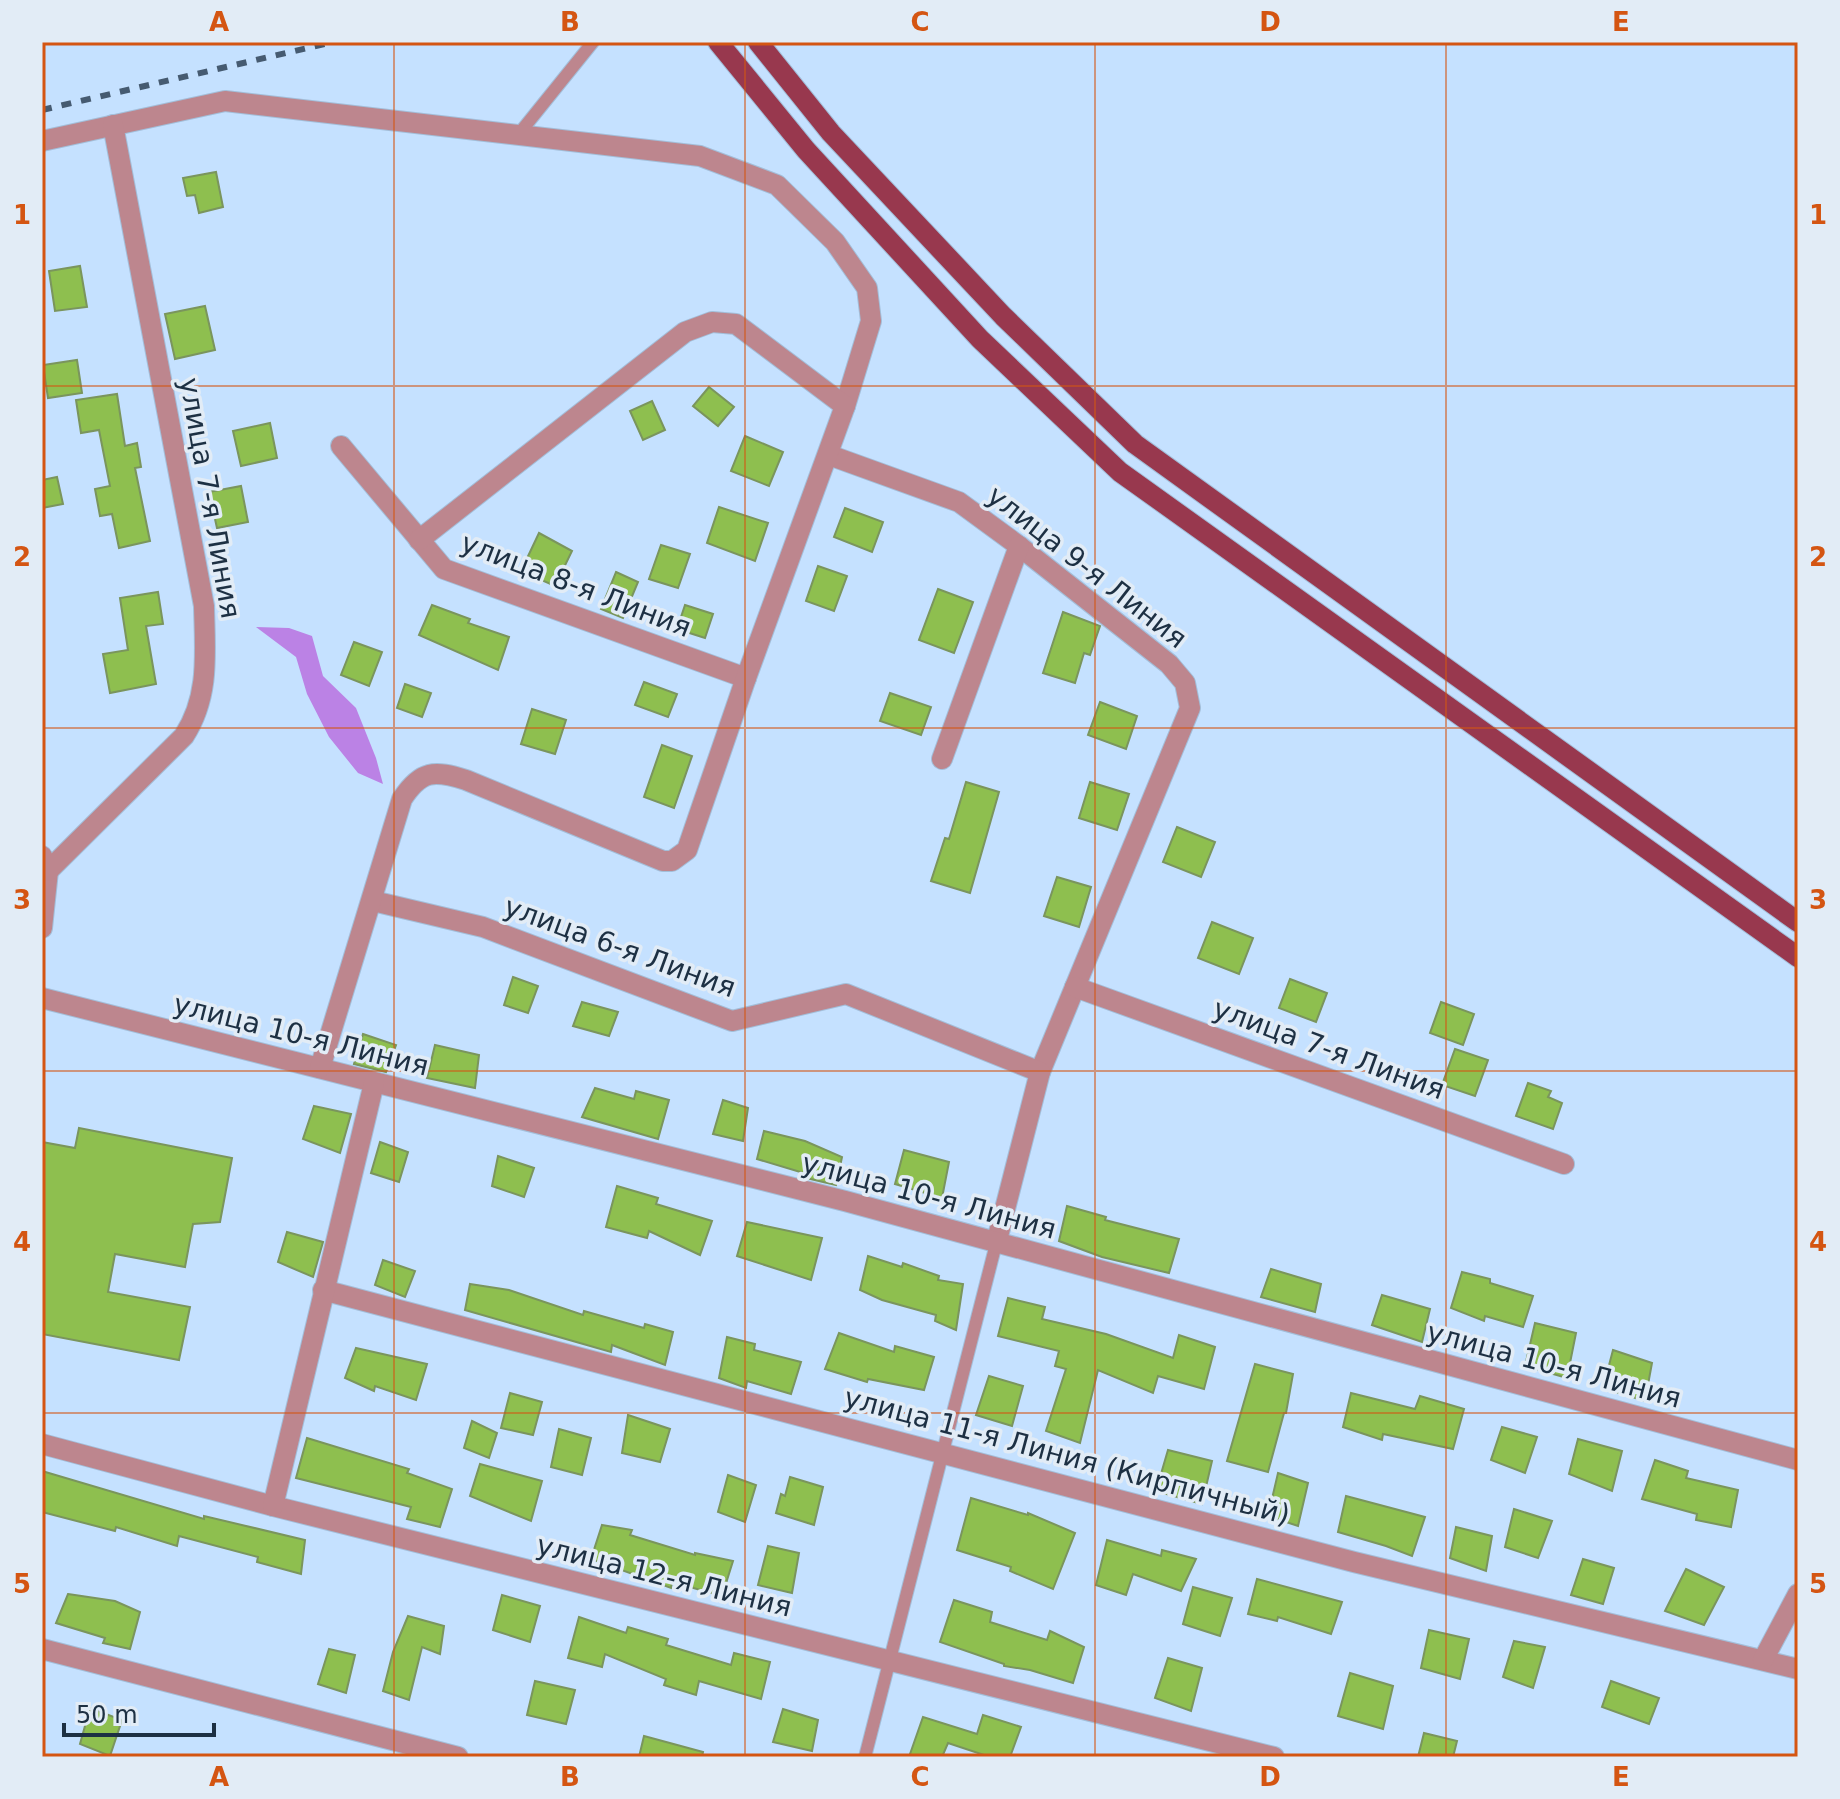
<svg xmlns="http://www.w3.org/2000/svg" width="1840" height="1799" font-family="'DejaVu Sans',sans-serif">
	<rect width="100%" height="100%" fill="#c5e1ff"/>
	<!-- water -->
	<polygon fill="#bb82e5" points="256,627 289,628 312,636 323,676 356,708 376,758 383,784 358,773 329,737 307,694 296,657"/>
	<!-- building -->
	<g fill="#8ebf4f" stroke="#7a955d" stroke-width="2">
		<polygon points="216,172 223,207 199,213 195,195 187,196 183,178"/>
		<polygon points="80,266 87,307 55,311 49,271"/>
		<polygon points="205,306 215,350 175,359 165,314"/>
		<polygon points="77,360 82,393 48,398 43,365"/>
		<polygon points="709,387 734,407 718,426 693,406"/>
		<polygon points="117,394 125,446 137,443 141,467 135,468 150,541 119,548 112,514 100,516 95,489 110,486 99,430 81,433 76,400"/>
		<polygon points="652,401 665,430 643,440 630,411"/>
		<polygon points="270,423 277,458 241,466 233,431"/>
		<polygon points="745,436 783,452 769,486 731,471"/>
		<polygon points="57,477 63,504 42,508 42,480"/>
		<polygon points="241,486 248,522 217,528 209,492"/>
		<polygon points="719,507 768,523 755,561 707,543"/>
		<polygon points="845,508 883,522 872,552 834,537"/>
		<polygon points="539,533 572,551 555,586 521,571"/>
		<polygon points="661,545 690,554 678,588 649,579"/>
		<polygon points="818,566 847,576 834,611 806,601"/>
		<polygon points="616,572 638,582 623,618 601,609"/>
		<polygon points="938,589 973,602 954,653 919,640"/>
		<polygon points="158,592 163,624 146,626 156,684 110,693 103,654 128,650 120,598"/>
		<polygon points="432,605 470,619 468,623 509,637 498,670 419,635"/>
		<polygon points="685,605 713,614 705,638 677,629"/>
		<polygon points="1063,612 1100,626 1090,655 1084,653 1075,683 1043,673"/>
		<polygon points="354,642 382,652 369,686 341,675"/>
		<polygon points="644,682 677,694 668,717 635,705"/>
		<polygon points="405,684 431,693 422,717 397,708"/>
		<polygon points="890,693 931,707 921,735 880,721"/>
		<polygon points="1100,702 1137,716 1126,749 1088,735"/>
		<polygon points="532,709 566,720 555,754 521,744"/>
		<polygon points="662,745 692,756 674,808 644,797"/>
		<polygon points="966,782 999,792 970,893 931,881 945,838 949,839"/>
		<polygon points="1090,782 1129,794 1117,830 1079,818"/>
		<polygon points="1177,827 1215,842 1201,877 1163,862"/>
		<polygon points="1057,877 1091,887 1079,927 1044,916"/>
		<polygon points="1212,922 1253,938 1239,974 1198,958"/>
		<polygon points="513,977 538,986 528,1013 504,1005"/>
		<polygon points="1290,979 1327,993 1316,1022 1279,1008"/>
		<polygon points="582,1002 618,1012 609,1036 573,1026"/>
		<polygon points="1441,1002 1474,1014 1463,1045 1430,1033"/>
		<polygon points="363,1034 396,1045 386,1072 354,1064"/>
		<polygon points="435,1045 479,1055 475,1088 427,1078"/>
		<polygon points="1455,1049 1488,1060 1475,1096 1442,1085"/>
		<polygon points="1528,1083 1551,1091 1548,1097 1562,1103 1553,1129 1516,1116"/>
		<polygon points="595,1088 634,1099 636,1091 669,1100 658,1139 582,1117"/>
		<polygon points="723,1100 748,1108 743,1141 713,1134"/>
		<polygon points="314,1106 351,1114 340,1153 303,1139"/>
		<polygon points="79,1128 232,1158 220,1222 193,1224 185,1267 115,1254 108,1292 190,1307 179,1360 42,1334 42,1142 75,1148"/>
		<polygon points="764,1131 805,1141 842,1157 836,1185 806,1178 807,1174 757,1159"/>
		<polygon points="380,1142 408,1152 399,1182 371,1173"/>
		<polygon points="904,1150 949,1162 942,1198 895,1184"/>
		<polygon points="498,1156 534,1168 524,1197 492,1186"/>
		<polygon points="617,1186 658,1198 656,1204 712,1221 700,1255 649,1231 647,1238 606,1227"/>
		<polygon points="1067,1206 1106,1217 1105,1220 1179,1239 1169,1273 1102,1257 1059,1241"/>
		<polygon points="747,1222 822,1238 811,1280 737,1256"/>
		<polygon points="287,1232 323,1242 313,1277 278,1262"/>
		<polygon points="868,1256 902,1267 903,1263 939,1276 938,1280 963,1284 956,1330 935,1321 936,1315 882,1300 860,1290"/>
		<polygon points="383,1260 415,1271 405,1297 375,1285"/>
		<polygon points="1271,1269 1321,1284 1315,1312 1261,1297"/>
		<polygon points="1462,1272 1490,1279 1490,1283 1533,1296 1523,1327 1485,1316 1484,1321 1451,1308"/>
		<polygon points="470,1284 509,1290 583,1315 584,1311 644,1328 645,1324 673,1332 665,1365 612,1345 611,1352 465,1310"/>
		<polygon points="1382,1295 1430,1309 1422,1342 1372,1325"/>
		<polygon points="1008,1298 1045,1307 1042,1319 1106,1334 1173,1358 1179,1335 1215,1347 1204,1389 1158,1376 1153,1393 1098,1370 1080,1443 1046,1431 1066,1369 1055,1366 1059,1351 998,1336"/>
		<polygon points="1535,1323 1576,1333 1567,1378 1525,1366"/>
		<polygon points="839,1333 894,1352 895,1346 934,1357 924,1390 868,1379 867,1382 825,1369"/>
		<polygon points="727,1337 755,1344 754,1350 801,1362 791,1394 747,1381 746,1388 719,1378"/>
		<polygon points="356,1348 427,1364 416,1400 375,1386 374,1391 345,1378"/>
		<polygon points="1613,1350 1652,1363 1645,1401 1603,1388"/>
		<polygon points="1255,1364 1293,1374 1286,1413 1284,1413 1268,1472 1227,1461"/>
		<polygon points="989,1376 1023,1386 1012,1426 976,1415"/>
		<polygon points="510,1393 542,1402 533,1435 501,1428"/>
		<polygon points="1351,1393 1415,1409 1420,1396 1464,1409 1453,1449 1383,1434 1382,1440 1343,1427"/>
		<polygon points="628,1415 670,1429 660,1462 622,1453"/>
		<polygon points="472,1421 497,1433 489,1458 464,1448"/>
		<polygon points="1502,1427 1537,1437 1525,1473 1491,1460"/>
		<polygon points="559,1429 591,1438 582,1475 551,1467"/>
		<polygon points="307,1438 409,1469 407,1473 452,1489 440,1527 407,1519 411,1507 296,1478"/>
		<polygon points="1578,1439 1622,1451 1612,1491 1569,1474"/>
		<polygon points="1168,1450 1212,1461 1202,1504 1156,1491"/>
		<polygon points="1655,1460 1688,1471 1686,1478 1738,1490 1731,1527 1696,1520 1697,1514 1642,1499"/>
		<polygon points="480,1464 542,1481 531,1521 470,1496"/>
		<polygon points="42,1471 204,1519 204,1516 305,1540 301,1574 257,1562 258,1557 179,1536 177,1546 116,1527 115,1531 42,1512"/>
		<polygon points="1278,1473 1308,1483 1298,1526 1268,1516"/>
		<polygon points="728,1475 756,1485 745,1522 718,1512"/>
		<polygon points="790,1477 823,1487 814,1525 776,1513 781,1494 785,1496"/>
		<polygon points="1346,1496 1425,1517 1412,1556 1386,1546 1338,1532"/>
		<polygon points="971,1498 1028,1515 1028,1513 1075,1533 1053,1589 1010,1571 1011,1567 957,1550"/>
		<polygon points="1514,1509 1552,1521 1538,1558 1505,1547"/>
		<polygon points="602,1525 632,1530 630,1535 695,1555 695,1553 733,1561 722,1596 672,1582 671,1588 591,1559"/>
		<polygon points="1456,1527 1492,1536 1486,1571 1450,1558"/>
		<polygon points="1107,1540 1161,1556 1162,1550 1196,1559 1181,1591 1133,1574 1126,1595 1096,1585"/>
		<polygon points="768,1546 799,1553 792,1593 758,1585"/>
		<polygon points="1583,1559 1614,1568 1603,1604 1571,1595"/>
		<polygon points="1686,1569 1724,1587 1704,1625 1665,1611"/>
		<polygon points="1257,1579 1342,1602 1331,1634 1278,1617 1277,1621 1248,1614"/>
		<polygon points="1193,1587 1232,1598 1220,1636 1183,1624"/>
		<polygon points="68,1594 115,1601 140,1612 130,1649 103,1643 105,1638 56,1623"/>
		<polygon points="502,1595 540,1606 530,1642 493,1630"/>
		<polygon points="954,1600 992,1612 990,1622 1047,1640 1050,1631 1084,1647 1073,1683 1030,1670 1004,1666 1004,1664 940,1642"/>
		<polygon points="408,1616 444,1626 440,1654 422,1647 409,1700 383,1691 393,1652"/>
		<polygon points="579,1617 626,1633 628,1627 668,1639 666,1645 731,1665 734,1653 770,1662 761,1699 699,1681 696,1695 664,1685 666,1679 605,1654 602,1667 568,1658"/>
		<polygon points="1429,1630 1469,1639 1460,1679 1421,1668"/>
		<polygon points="1514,1641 1545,1647 1533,1688 1503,1677"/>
		<polygon points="329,1649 355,1655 346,1693 318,1684"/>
		<polygon points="1168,1658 1202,1668 1191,1711 1155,1698"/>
		<polygon points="1350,1673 1393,1686 1383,1729 1338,1716"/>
		<polygon points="535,1681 575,1690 566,1724 527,1715"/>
		<polygon points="1611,1681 1659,1698 1649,1724 1602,1707"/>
		<polygon points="90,1708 122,1720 110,1756 80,1744"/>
		<polygon points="783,1709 818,1720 812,1751 773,1742"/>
		<polygon points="983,1715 1021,1727 1010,1757 990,1757 948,1743 942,1757 909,1757 923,1717 977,1734"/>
		<polygon points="1424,1733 1457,1741 1453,1757 1418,1757"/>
		<polygon points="644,1736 703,1752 702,1757 639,1757"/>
	</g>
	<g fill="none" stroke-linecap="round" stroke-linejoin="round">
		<!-- lane casing -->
		<g stroke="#a3bed9" stroke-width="14">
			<g id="lane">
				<polyline points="518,135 593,42"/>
				<polyline points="865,1757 996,1244"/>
			</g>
		</g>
		<!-- street casing -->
		<g stroke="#a3bed9" stroke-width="22">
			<g id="street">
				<polyline points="42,141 225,101 700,156 777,185 835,242 867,288 871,321 845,406"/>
				<polyline points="341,446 444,569 746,678"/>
				<polyline points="829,455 959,502 1019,546 1169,664 1185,683 1190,708 1040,1072"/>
				<polyline points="942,759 1019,546"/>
				<polyline points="42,856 48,871 42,928"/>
				<path d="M48 871 184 736C210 696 205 653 204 606L113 125"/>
				<polyline points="373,901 483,927 732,1021 846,994 1040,1072 996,1244"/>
				<polyline points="1075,987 1564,1164"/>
				<polyline points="42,998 845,1201 1798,1460"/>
				<path d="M320 1068 402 799C421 770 434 770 466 780L663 861H672L687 850 746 678 845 406 736 324 712 322 685 332 419 540"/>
				<polyline points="323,1290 1354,1562 1798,1669"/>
				<polyline points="42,1444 273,1506 1274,1757"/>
				<polyline points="273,1506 374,1083"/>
				<polyline points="42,1649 458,1757"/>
				<polyline points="1763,1660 1798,1594"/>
			</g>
		</g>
		<!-- primary casing -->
		<g stroke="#a3bed9" stroke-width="22">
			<g id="primary">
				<polyline points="718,42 806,150 980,339 1120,472 1798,957"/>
				<polyline points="758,42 831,133 1003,316 1135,444 1798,922"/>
			</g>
		</g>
		<!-- lane -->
		<use href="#lane" stroke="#bd868e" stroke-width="12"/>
		<!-- street -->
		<use href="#street" stroke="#bd868e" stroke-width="20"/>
		<!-- primary -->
		<use href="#primary" stroke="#98384e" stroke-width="20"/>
		<!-- rail -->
		<polyline stroke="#465b71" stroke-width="6" stroke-dasharray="10 10" stroke-linecap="butt" points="42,110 333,42"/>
	</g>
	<!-- grid -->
	<path fill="none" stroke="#d45512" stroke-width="2" stroke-opacity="0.55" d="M394 42V1757M745 42V1757M1095 42V1757M1446 42V1757M42 386H1798M42 728H1798M42 1071H1798M42 1413H1798"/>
	<g text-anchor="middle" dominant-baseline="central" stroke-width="7" stroke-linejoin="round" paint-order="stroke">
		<!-- street labels -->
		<g font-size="28" fill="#1d3043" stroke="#e2ecf6">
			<text transform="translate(210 498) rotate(80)">улица 7-я Линия</text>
			<text transform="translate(1087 567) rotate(38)">улица 9-я Линия</text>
			<text transform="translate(576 585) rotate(21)">улица 8-я Линия</text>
			<text transform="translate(620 947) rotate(20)">улица 6-я Линия</text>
			<text transform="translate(301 1035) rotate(14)">улица 10-я Линия</text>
			<text transform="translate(1329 1049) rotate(20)">улица 7-я Линия</text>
			<text transform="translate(929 1196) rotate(15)">улица 10-я Линия</text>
			<text transform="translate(1554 1365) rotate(15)">улица 10-я Линия</text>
			<text transform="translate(1067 1456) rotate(15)">улица 11-я Линия (Кирпичный)</text>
			<text transform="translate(664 1576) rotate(14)">улица 12-я Линия</text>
		</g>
	</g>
	<!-- border -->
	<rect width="1840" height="1799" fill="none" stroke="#e2ecf6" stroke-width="88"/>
	<!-- scale -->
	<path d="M64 1723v12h150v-12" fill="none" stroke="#1d3043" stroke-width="4"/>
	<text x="76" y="1723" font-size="24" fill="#1d3043" stroke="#e2ecf6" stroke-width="6" paint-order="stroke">50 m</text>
	<rect x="44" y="44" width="1752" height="1711" fill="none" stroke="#d45512" stroke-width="3"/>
	<g font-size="26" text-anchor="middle" font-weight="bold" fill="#d45512">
		<text x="219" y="31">A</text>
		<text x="570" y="31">B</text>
		<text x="920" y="31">C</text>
		<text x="1270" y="31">D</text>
		<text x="1621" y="31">E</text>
		<text x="22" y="224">1</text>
		<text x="1818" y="224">1</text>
		<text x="22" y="566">2</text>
		<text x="1818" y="566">2</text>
		<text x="22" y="909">3</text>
		<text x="1818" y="909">3</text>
		<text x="22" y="1251">4</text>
		<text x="1818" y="1251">4</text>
		<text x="22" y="1593">5</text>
		<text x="1818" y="1593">5</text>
		<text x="219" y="1786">A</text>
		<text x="570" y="1786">B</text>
		<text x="920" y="1786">C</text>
		<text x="1270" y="1786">D</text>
		<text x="1621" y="1786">E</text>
	</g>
</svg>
